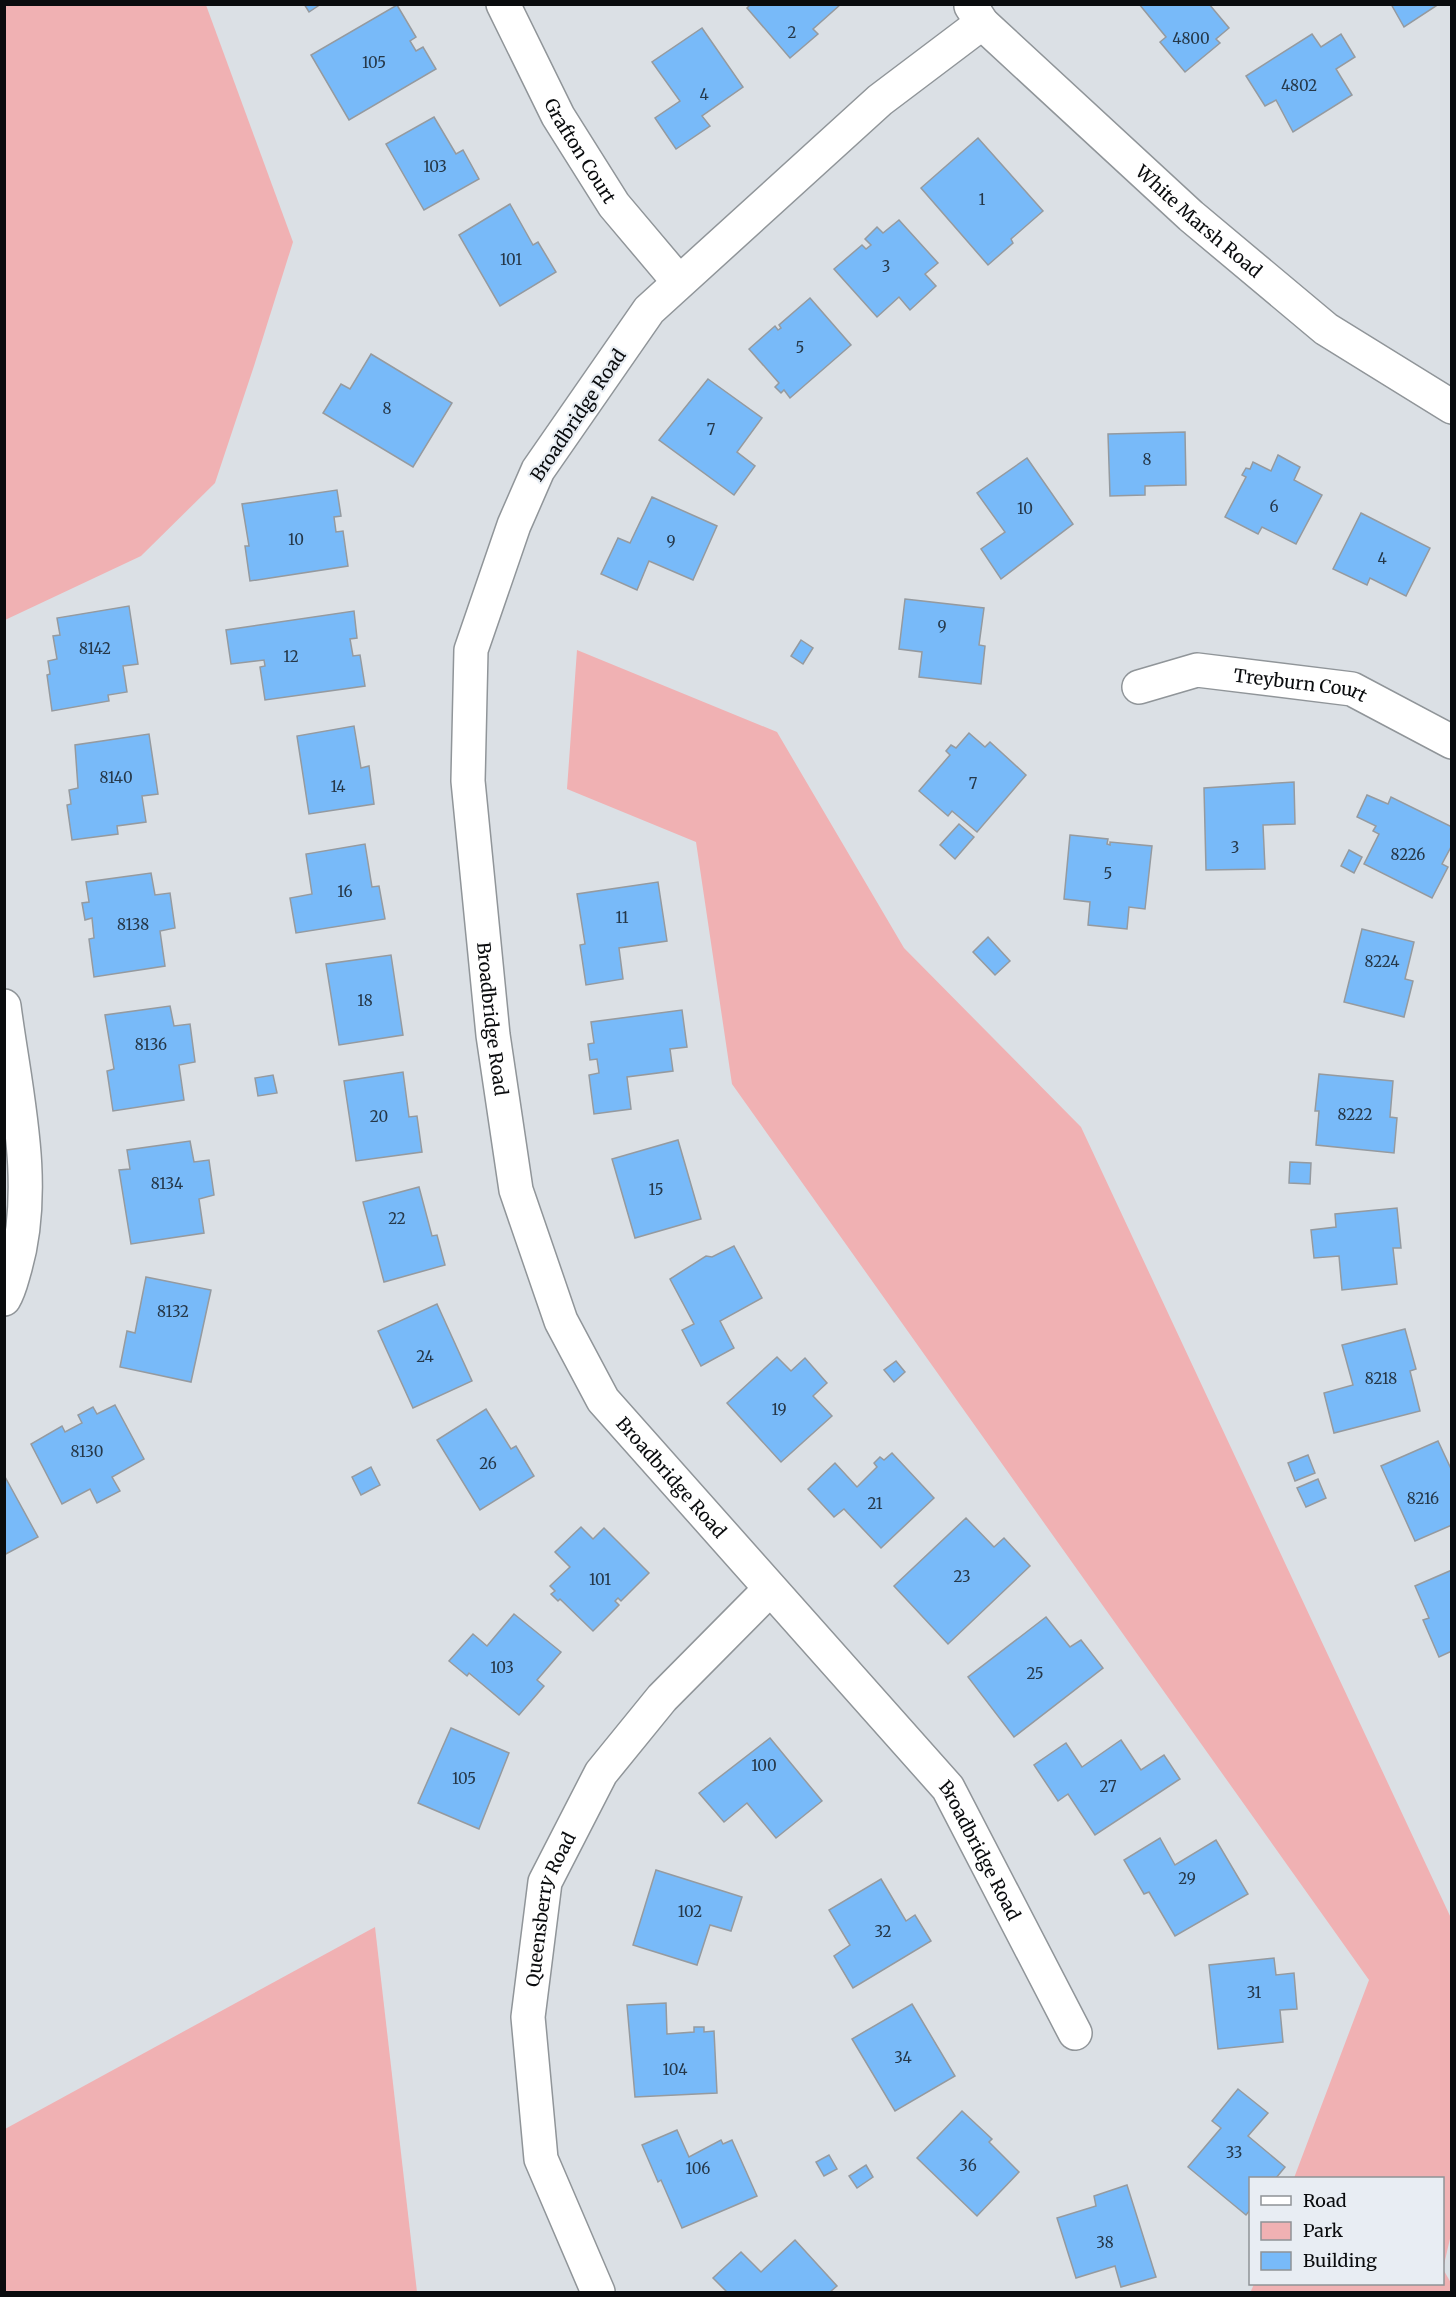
<svg xmlns="http://www.w3.org/2000/svg" width="1456" height="2297" font-family="Merriweather,serif">
	<rect width="100%" height="100%" fill="#dbe0e5"/>
	<!-- green -->
	<g fill="#f0b1b3">
		<polygon points="4,5 206,5 293,242 254,366 215,483 141,556 5,620"/>
		<polygon points="577,650 777,732 904,948 1081,1127 1451,1918 1452,2230 1443,2269 1451,2283 1451,2292 1251,2291 1254,2284 1442,2284 1442,2178 1294,2178 1369,1980 732,1084 696,842 567,789"/>
		<polygon points="375,1927 417,2292 5,2292 5,2129"/>
	</g>
	<!-- building -->
	<g fill="#78baf9" stroke="#959a9f" stroke-width="1.5">
		<polygon points="304,4 321,4 309,12"/>
		<polygon points="751,4 841,4 813,29 818,34 790,58 747,8"/>
		<polygon points="1139,4 1209,4 1229,28 1216,39 1220,43 1185,72 1160,42 1166,37"/>
		<polygon points="1391,4 1439,4 1404,27"/>
		<polygon points="397,5 416,37 410,41 416,51 423,47 436,69 349,120 311,55"/>
		<polygon points="702,28 743,87 702,116 710,126 676,149 655,118 680,101 652,62"/>
		<polygon points="1312,34 1321,47 1341,34 1355,57 1336,69 1352,95 1293,132 1276,100 1265,106 1246,76"/>
		<polygon points="434,117 456,154 463,150 479,179 424,210 386,144"/>
		<polygon points="978,138 1043,211 1011,239 1013,243 988,265 921,188"/>
		<polygon points="510,204 533,245 538,242 556,272 500,306 459,235"/>
		<polygon points="899,220 938,263 925,274 936,286 910,310 899,297 877,317 834,269 862,245 866,249 871,245 865,239 877,227 883,233"/>
		<polygon points="810,298 851,345 790,398 784,390 781,393 775,387 779,383 749,349 775,326 778,330 781,328 779,325"/>
		<polygon points="371,354 452,403 413,467 323,413 341,384 350,389"/>
		<polygon points="708,379 762,418 737,452 755,466 734,495 659,440"/>
		<polygon points="1185,432 1186,485 1145,486 1145,495 1110,496 1108,434"/>
		<polygon points="1278,455 1300,467 1294,480 1322,495 1296,544 1262,527 1258,534 1225,517 1246,477 1242,475 1246,468 1250,469 1253,462 1271,471"/>
		<polygon points="1027,458 1073,524 1001,579 981,549 1005,532 977,493"/>
		<polygon points="337,490 341,516 334,517 336,532 343,531 348,566 250,581 245,546 249,546 242,504"/>
		<polygon points="652,497 717,526 693,580 649,561 637,590 601,574 618,538 630,543"/>
		<polygon points="1361,513 1430,548 1406,596 1370,578 1367,585 1333,569"/>
		<polygon points="905,599 984,608 979,645 985,646 981,684 919,677 922,652 899,649"/>
		<polygon points="129,606 138,664 123,666 127,692 108,695 109,701 52,711 47,675 50,674 48,661 57,659 53,636 60,635 57,618"/>
		<polygon points="354,611 357,638 350,639 353,656 360,655 365,686 265,700 260,667 265,666 264,660 231,664 226,630"/>
		<polygon points="801,640 813,648 803,664 791,656"/>
		<polygon points="354,726 361,768 369,766 374,804 309,814 297,736"/>
		<polygon points="969,733 985,747 990,742 1026,775 977,832 952,811 948,816 919,791 950,755 946,751 951,745 956,748"/>
		<polygon points="149,734 158,794 142,796 146,822 117,826 118,834 72,840 67,805 71,804 69,790 78,788 75,745"/>
		<polygon points="1294,782 1295,824 1263,825 1265,869 1206,870 1204,788"/>
		<polygon points="1367,795 1388,804 1391,797 1452,827 1452,845 1442,864 1448,867 1432,898 1364,864 1379,834 1373,831 1376,826 1357,817"/>
		<polygon points="959,824 974,837 955,859 940,845"/>
		<polygon points="1070,835 1108,839 1107,844 1110,845 1110,842 1152,846 1145,909 1129,907 1127,929 1088,925 1090,902 1064,899"/>
		<polygon points="365,844 372,887 379,886 385,919 296,933 290,898 312,894 306,854"/>
		<polygon points="1349,850 1362,857 1354,873 1341,866"/>
		<polygon points="151,873 155,895 170,893 175,928 160,931 165,966 94,977 89,939 94,938 92,918 85,920 82,903 89,902 86,882"/>
		<polygon points="658,882 667,941 619,948 623,979 586,985 580,945 585,944 577,894"/>
		<polygon points="1362,929 1414,942 1405,979 1413,981 1404,1017 1344,1002"/>
		<polygon points="988,937 1010,961 995,975 973,952"/>
		<polygon points="391,955 403,1035 339,1045 326,964"/>
		<polygon points="170,1006 174,1026 190,1024 195,1062 179,1065 184,1100 113,1111 107,1071 114,1069 105,1015"/>
		<polygon points="682,1010 687,1047 670,1049 673,1071 627,1077 631,1109 594,1114 589,1075 599,1073 597,1059 590,1060 588,1044 594,1043 591,1022"/>
		<polygon points="403,1072 409,1117 417,1116 422,1152 356,1161 344,1081"/>
		<polygon points="1319,1074 1393,1081 1390,1117 1397,1118 1394,1153 1316,1145 1319,1111 1315,1111"/>
		<polygon points="273,1075 277,1093 258,1096 255,1078"/>
		<polygon points="678,1140 701,1219 635,1238 612,1159"/>
		<polygon points="190,1141 194,1162 209,1160 214,1195 199,1199 204,1233 131,1244 119,1170 130,1169 127,1150"/>
		<polygon points="1290,1162 1311,1163 1310,1184 1289,1183"/>
		<polygon points="419,1187 432,1236 437,1235 445,1265 384,1282 363,1202"/>
		<polygon points="1397,1208 1401,1248 1393,1248 1397,1284 1342,1290 1339,1256 1314,1258 1311,1230 1336,1227 1335,1214"/>
		<polygon points="734,1246 762,1298 720,1321 734,1348 701,1366 682,1330 694,1324 670,1279 706,1256 712,1257"/>
		<polygon points="146,1277 211,1290 191,1382 120,1367 127,1331 135,1333"/>
		<polygon points="437,1304 472,1381 413,1408 378,1331"/>
		<polygon points="1405,1329 1416,1369 1410,1371 1420,1411 1334,1433 1324,1393 1353,1385 1342,1345"/>
		<polygon points="777,1357 791,1371 805,1358 827,1383 813,1396 832,1416 781,1462 727,1403"/>
		<polygon points="896,1361 905,1372 894,1382 884,1370"/>
		<polygon points="115,1405 144,1459 112,1477 120,1491 97,1503 90,1489 62,1504 31,1444 62,1426 65,1432 82,1423 78,1415 93,1407 97,1414"/>
		<polygon points="486,1409 511,1449 516,1446 534,1476 480,1510 437,1440"/>
		<polygon points="1438,1441 1452,1471 1452,1525 1415,1541 1381,1466"/>
		<polygon points="892,1453 934,1498 881,1548 844,1509 834,1517 808,1489 835,1463 857,1487 877,1467 874,1463 880,1457 884,1460"/>
		<polygon points="1308,1455 1315,1473 1295,1481 1288,1463"/>
		<polygon points="371,1467 380,1485 361,1495 352,1477"/>
		<polygon points="4,1475 38,1537 4,1555"/>
		<polygon points="1318,1479 1326,1498 1306,1507 1297,1488"/>
		<polygon points="966,1518 994,1547 1004,1538 1030,1566 948,1644 894,1586"/>
		<polygon points="581,1527 593,1539 604,1528 649,1573 621,1601 618,1598 615,1601 619,1605 593,1631 560,1599 558,1601 551,1594 555,1591 550,1586 570,1567 555,1552"/>
		<polygon points="1452,1570 1452,1651 1439,1657 1423,1620 1429,1618 1415,1586"/>
		<polygon points="514,1614 561,1652 537,1680 544,1686 519,1715 469,1673 467,1676 449,1661 473,1634 487,1646"/>
		<polygon points="1046,1617 1070,1647 1081,1640 1103,1668 1014,1737 968,1677"/>
		<polygon points="451,1728 509,1753 479,1829 418,1803"/>
		<polygon points="770,1738 822,1801 776,1838 747,1803 724,1822 699,1793"/>
		<polygon points="1121,1740 1141,1770 1164,1755 1180,1779 1095,1835 1068,1794 1058,1801 1034,1765 1066,1743 1082,1767"/>
		<polygon points="1160,1838 1175,1865 1216,1840 1248,1894 1175,1936 1149,1892 1144,1894 1124,1860"/>
		<polygon points="656,1870 742,1897 731,1931 710,1925 697,1965 633,1945"/>
		<polygon points="881,1879 906,1921 915,1915 931,1941 853,1988 834,1956 850,1945 829,1910"/>
		<polygon points="1274,1958 1276,1975 1294,1973 1297,2009 1280,2010 1283,2042 1218,2049 1209,1965"/>
		<polygon points="666,2003 667,2034 694,2032 694,2027 704,2027 704,2032 714,2031 717,2093 635,2097 627,2005"/>
		<polygon points="912,2004 955,2076 895,2111 852,2039"/>
		<polygon points="1238,2089 1268,2113 1248,2136 1285,2167 1276,2178 1250,2178 1250,2210 1246,2215 1188,2167 1221,2128 1212,2121"/>
		<polygon points="962,2111 992,2139 989,2142 1019,2172 977,2216 917,2158"/>
		<polygon points="677,2130 689,2157 721,2140 723,2144 732,2140 757,2196 682,2228 661,2180 658,2182 642,2145"/>
		<polygon points="829,2155 837,2169 824,2176 816,2162"/>
		<polygon points="866,2165 873,2177 857,2188 849,2176"/>
		<polygon points="1127,2185 1156,2277 1121,2287 1115,2266 1076,2278 1057,2218 1096,2206 1094,2196"/>
		<polygon points="795,2240 837,2286 830,2292 727,2292 713,2278 741,2252 761,2272"/>
	</g>
	<g fill="none" stroke-linecap="round" stroke-linejoin="round">
		<!-- minor casing -->
		<g stroke="#909599" stroke-width="36">
			<g id="minor">
				<path id="s1" d="M503 4 558 116 614 205 679 282"/>
				<path id="s2" d="M971 6 982 23 1191 216 1326 329 1452 407"/>
				<path id="s3" d="M982 23 880 100 649 310 538 470 514 525 471 650 468 781 493 1035 516 1190 561 1321 603 1400 948 1788 1075 2033"/>
				<path id="s4" d="M1139 687 1197 670 1352 689 1452 742"/>
				<path d="M4 1006C15 1091 39 1184 15 1268 12 1278 10 1289 4 1299"/>
				<path id="s5" d="M598 2292 541 2159 528 2017 545 1882 601 1773 662 1698 770 1589"/>
			</g>
		</g>
		<!-- minor -->
		<use href="#minor" stroke="#fff" stroke-width="33"/>
	</g>
	<g text-anchor="middle" dominant-baseline="central" stroke-width="4.5" stroke-linejoin="round" paint-order="stroke">
		<!-- number labels -->
		<g font-size="15" fill="#263849">
			<text x="792" y="32">2</text>
			<text x="1191" y="38">4800</text>
			<text x="374" y="62">105</text>
			<text x="1299" y="85">4802</text>
			<text x="704" y="94">4</text>
			<text x="435" y="166">103</text>
			<text x="982" y="199">1</text>
			<text x="511" y="259">101</text>
			<text x="886" y="266">3</text>
			<text x="800" y="347">5</text>
			<text x="387" y="408">8</text>
			<text x="711" y="429">7</text>
			<text x="1147" y="459">8</text>
			<text x="1274" y="506">6</text>
			<text x="1025" y="508">10</text>
			<text x="296" y="539">10</text>
			<text x="671" y="541">9</text>
			<text x="1382" y="558">4</text>
			<text x="942" y="626">9</text>
			<text x="95" y="648">8142</text>
			<text x="291" y="656">12</text>
			<text x="116" y="777">8140</text>
			<text x="973" y="783">7</text>
			<text x="338" y="786">14</text>
			<text x="1235" y="847">3</text>
			<text x="1408" y="854">8226</text>
			<text x="1108" y="873">5</text>
			<text x="345" y="891">16</text>
			<text x="622" y="917">11</text>
			<text x="133" y="924">8138</text>
			<text x="1382" y="961">8224</text>
			<text x="365" y="1000">18</text>
			<text x="151" y="1044">8136</text>
			<text x="1355" y="1114">8222</text>
			<text x="379" y="1116">20</text>
			<text x="167" y="1183">8134</text>
			<text x="656" y="1189">15</text>
			<text x="397" y="1218">22</text>
			<text x="173" y="1311">8132</text>
			<text x="425" y="1356">24</text>
			<text x="1381" y="1378">8218</text>
			<text x="779" y="1409">19</text>
			<text x="87" y="1451">8130</text>
			<text x="488" y="1463">26</text>
			<text x="1423" y="1498">8216</text>
			<text x="875" y="1503">21</text>
			<text x="962" y="1576">23</text>
			<text x="600" y="1579">101</text>
			<text x="502" y="1667">103</text>
			<text x="1035" y="1673">25</text>
			<text x="764" y="1765">100</text>
			<text x="464" y="1778">105</text>
			<text x="1108" y="1786">27</text>
			<text x="1187" y="1878">29</text>
			<text x="690" y="1911">102</text>
			<text x="883" y="1931">32</text>
			<text x="1254" y="1992">31</text>
			<text x="903" y="2057">34</text>
			<text x="675" y="2069">104</text>
			<text x="1234" y="2152">33</text>
			<text x="968" y="2165">36</text>
			<text x="698" y="2168">106</text>
			<text x="1105" y="2242">38</text>
		</g>
		<!-- street labels -->
		<g font-size="18" fill="#0a0c0e" stroke="#e8edf3">
			<text stroke="none"><textPath href="#s1" startOffset="166">Grafton Court</textPath></text>
			<text stroke="none"><textPath href="#s2" startOffset="314">White Marsh Road</textPath></text>
			<text transform="translate(578 415) rotate(-56)">Broadbridge Road</text>
			<text stroke="none"><textPath href="#s4" startOffset="165">Treyburn Court</textPath></text>
			<text stroke="none"><textPath href="#s3" startOffset="1197">Broadbridge Road</textPath></text>
			<text stroke="none"><textPath href="#s3" startOffset="1701">Broadbridge Road</textPath></text>
			<text stroke="none"><textPath href="#s3" startOffset="2187">Broadbridge Road</textPath></text>
			<text stroke="none"><textPath href="#s5" startOffset="398">Queensberry Road</textPath></text>
		</g>
	</g>
	<!-- border -->
	<rect width="1456" height="2297" fill="none" stroke="#0a0c0e" stroke-width="12"/>
	<!-- legend -->
	<rect x="1249" y="2177" width="195" height="108" fill="#e8edf3" stroke="#8f9397" stroke-width="1.5"/>
	<rect x="1261" y="2196" width="30" height="9" fill="#ffffff" stroke="#8f9397" stroke-width="1.5"/>
	<text x="1303" y="2207" font-size="18" fill="#0a0c0e">Road</text>
	<rect x="1261" y="2222" width="30" height="18" fill="#f0b1b3" stroke="#8f9397" stroke-width="1.5"/>
	<text x="1303" y="2237" font-size="18" fill="#0a0c0e">Park</text>
	<rect x="1261" y="2252" width="30" height="18" fill="#78baf9" stroke="#8f9397" stroke-width="1.5"/>
	<text x="1303" y="2267" font-size="18" fill="#0a0c0e">Building</text>
</svg>
